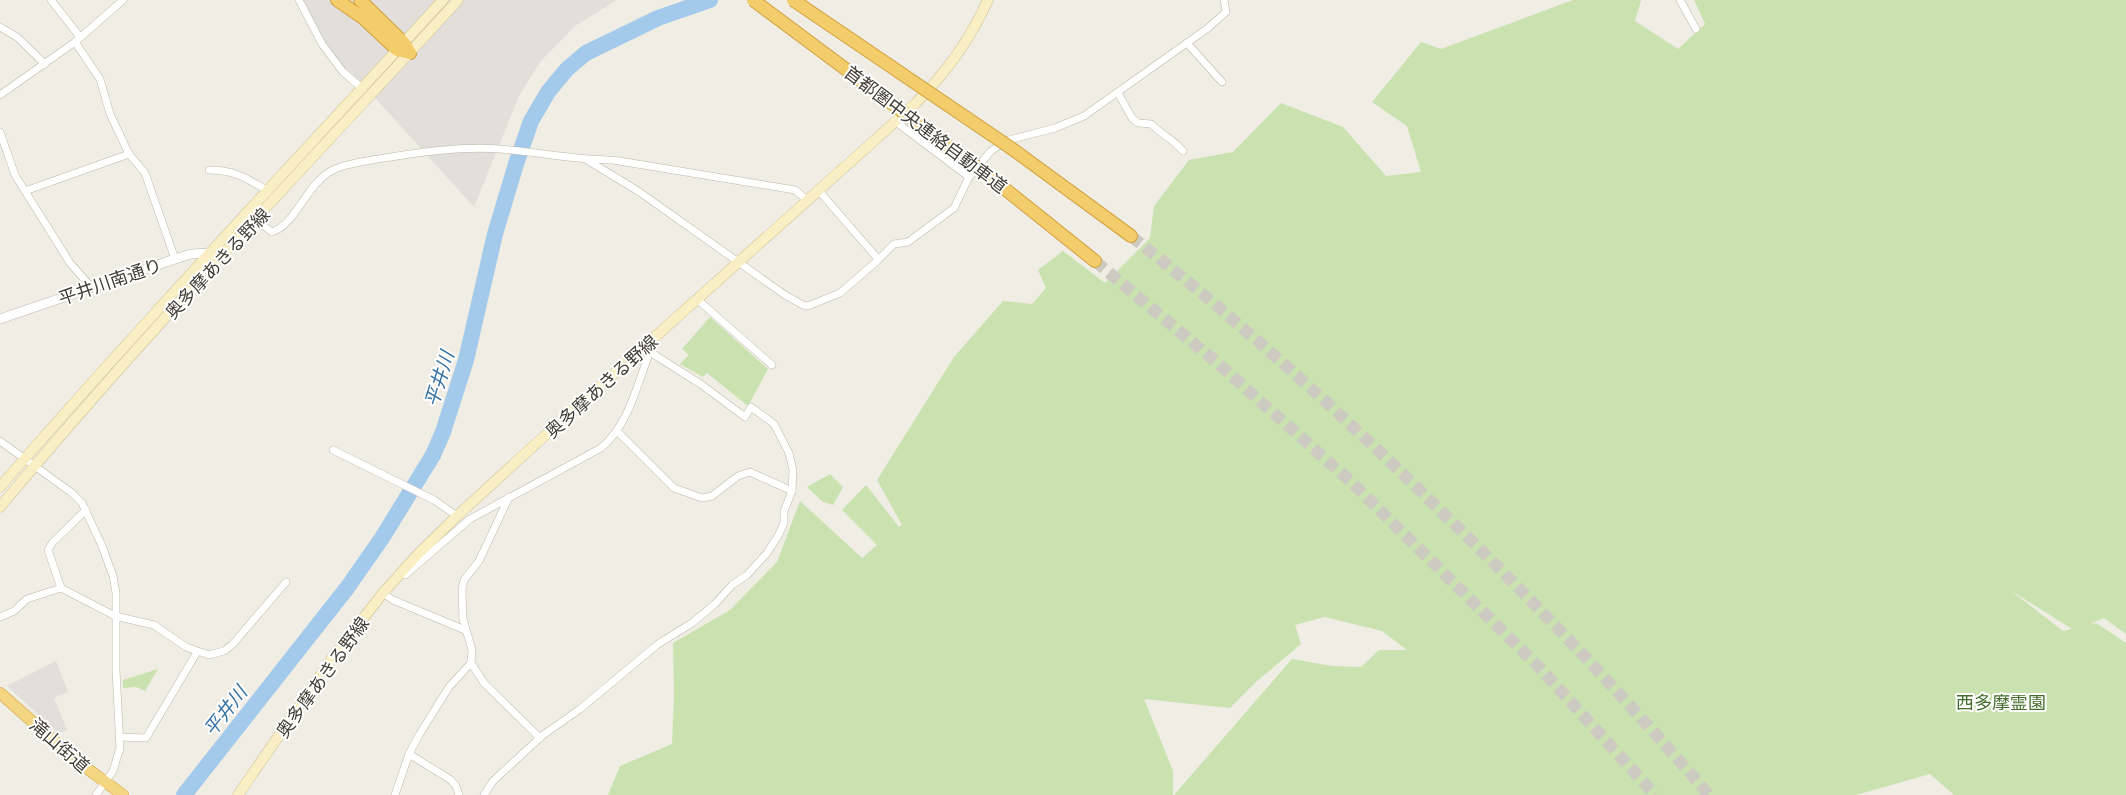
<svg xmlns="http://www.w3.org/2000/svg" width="2126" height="795" font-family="'Noto Sans','Noto Sans JP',sans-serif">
	<rect width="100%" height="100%" fill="#f0ede4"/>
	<!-- industrial -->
	<polygon fill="#e2ded9" points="303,0 617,0 575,26 540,62 519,96 474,207 358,79 343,66 326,44"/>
	<!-- green -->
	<g fill="#c9e2af" fill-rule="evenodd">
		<path d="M1573 0H1641L1635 21 1678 49 1705 24 1694 0H2126V634L2104 618 2090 624 2096 623 2126 643V795H1954L1930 774 1856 795H1174L1292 659 1332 666 1361 667 1379 650H1407L1382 631 1325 617 1295 625 1301 644 1256 682 1230 708 1144 699 1173 771V795H608L620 766 672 744 674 695 673 643 730 610 777 562 800 501 862 558 877 545 842 510 866 485 899 527 902 525 877 480 954 357 1003 301 1032 304 1046 288 1038 270 1063 251 1105 283 1150 238 1154 206 1189 160 1233 152 1281 103 1343 127 1386 176 1421 172 1407 126 1372 102 1421 42 1441 49ZM2010 590 2072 629 2063 631Z"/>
		<polygon points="710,317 768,369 748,406 707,373 703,377 680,364 689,355 682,349"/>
		<polygon points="830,474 843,487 833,505 823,502 807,487"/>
		<polygon points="158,669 145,691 136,687 123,688 123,680"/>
	</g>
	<!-- parking -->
	<g fill="#e1dfdc">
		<polygon points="445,31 470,53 457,67 458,85 449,96 415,65"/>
		<polygon points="56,661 68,692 54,698 67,730 59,733 7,686"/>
	</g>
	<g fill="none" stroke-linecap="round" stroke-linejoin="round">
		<!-- river -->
		<polyline stroke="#a3caea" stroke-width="16" points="184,795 347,588 382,538 433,455 443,432 466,360 495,234 516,164 531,121 548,92 567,69 586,53 658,18 710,0"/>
		<!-- motorway-tunnel -->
		<g stroke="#cdcac1" stroke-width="12" stroke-dasharray="12 6" stroke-linecap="butt">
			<path d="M1131 236C1239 321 1341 413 1440 510 1534 601 1624 696 1709 795"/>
			<polyline points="1095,261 1215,361 1350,481 1540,668 1655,795"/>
		</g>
		<!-- minor casing -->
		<g stroke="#beb8aa" stroke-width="8">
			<g id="minor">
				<polyline points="51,0 80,37"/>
				<polyline points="299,0 322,44 343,72 363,89"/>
				<polyline points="1680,0 1696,29"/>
				<polyline points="0,27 17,37 45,64"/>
				<polyline points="75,42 100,79 110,114 129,154 145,173 175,259"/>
				<polyline points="1187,43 1222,82"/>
				<path d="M1118 93 1132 118 1138 123 1151 124C1162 135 1173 139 1183 151"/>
				<polyline points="0,95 75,42 123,0"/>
				<polyline points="896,122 969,177"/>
				<polyline points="0,132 15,175 70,263 92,288"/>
				<polyline points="587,160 638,191 785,295 803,305 808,306 840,293 876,262 894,244 908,242 954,208 969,177 990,152 1005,141 1055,128 1084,116 1208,28 1226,12 1224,0"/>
				<path d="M209 170C235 170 246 178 268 191"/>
				<polyline points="25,191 129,154"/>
				<polyline points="819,191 878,259"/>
				<path d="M256 220 272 232C297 224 306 182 335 169 353 162 372 160 391 157 426 151 463 146 500 149 538 152 575 160 613 160L795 190 808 201"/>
				<polyline points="698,300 772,365"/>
				<polyline points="617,431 674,488 702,498 712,496 738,476 750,472 792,491"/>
				<polyline points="0,441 72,493 82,503 102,546 113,576 116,593 116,670 120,748 113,771 96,795"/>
				<polyline points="333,450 434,500 457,516"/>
				<polyline points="86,510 53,542 48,550 61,588 115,616 154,625 186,647 209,655 224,651 232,645 286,582"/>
				<path d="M405 575 470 519 601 448C630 423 636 386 650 352L649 350"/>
				<polyline points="385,592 383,593 393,600 465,630"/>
				<polyline points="0,617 14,611 27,599 61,588"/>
				<polyline points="471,663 484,683 540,738"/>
				<polyline points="120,737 146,738 197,652"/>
				<polyline points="409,754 451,780 456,786 459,795"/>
				<polyline points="395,795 409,754 419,735 449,687 471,663 472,650 463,619 462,590 464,580 479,561 509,497"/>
				<polyline points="484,795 493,781 543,735 580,709 658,644 692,623 715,604 732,585 747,575 767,553 778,536 784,523 784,511 792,491 793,470 789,453 774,424 751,407 745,417 702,385 650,352"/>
			</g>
		</g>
		<!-- tertiary casing -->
		<g stroke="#beb8aa" stroke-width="10">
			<polyline id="tertiary" points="0,319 175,259 191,254 209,253 213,256"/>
		</g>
		<!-- secondary casing -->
		<g stroke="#cdc196" stroke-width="11">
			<g id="secondary">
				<path d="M0 487C144 321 295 162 443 0"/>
				<path d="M0 507C146 332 304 168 458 0"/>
				<path d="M238 795 333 657 383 593 418 554 457 516 551 430 915 104C946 73 970 40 988 0"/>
			</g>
		</g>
		<!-- trunk casing -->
		<g stroke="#d1a13d" stroke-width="12">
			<polyline id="trunk" points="0,693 77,761 123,795"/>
		</g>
		<!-- motorway casing -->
		<g stroke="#d1a13d" stroke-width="14">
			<g id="motorway">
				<polyline points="337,0 363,18 397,50 410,53"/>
				<polyline points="360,0 404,43 410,53"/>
				<polyline points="1011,148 1131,236"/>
				<polyline points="985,173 1095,261"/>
			</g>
		</g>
		<!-- minor -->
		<use href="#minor" stroke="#fff" stroke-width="7"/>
		<!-- tertiary -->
		<use href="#tertiary" stroke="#fff" stroke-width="9"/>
		<!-- secondary -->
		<use href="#secondary" stroke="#faefc4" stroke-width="10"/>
		<!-- trunk -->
		<use href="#trunk" stroke="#f4d682" stroke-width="11"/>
		<!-- motorway -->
		<use href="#motorway" stroke="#f3cc6c" stroke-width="12"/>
		<!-- motorway-bridge casing -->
		<g stroke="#d1a13d" stroke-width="14" stroke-linecap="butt">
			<g id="motorway-bridge">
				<polyline points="753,0 985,173"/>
				<polyline points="793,0 1011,148"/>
			</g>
		</g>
		<!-- motorway-bridge -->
		<use href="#motorway-bridge" stroke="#f3cc6c" stroke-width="12"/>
	</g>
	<g text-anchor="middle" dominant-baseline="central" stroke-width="4" stroke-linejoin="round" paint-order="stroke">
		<!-- street labels -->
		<g font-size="18" fill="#423d34" stroke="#fff">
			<text transform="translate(926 129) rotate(37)">首都圏中央連絡自動車道</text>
			<text transform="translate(217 263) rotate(-47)">奥多摩あきる野線</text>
			<text transform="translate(110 281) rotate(-19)">平井川南通り</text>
			<text transform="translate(601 386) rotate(-42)">奥多摩あきる野線</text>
			<text transform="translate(322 677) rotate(-54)">奥多摩あきる野線</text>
			<text transform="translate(60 745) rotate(41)">滝山街道</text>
		</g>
		<!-- park labels -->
		<g font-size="18" fill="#436e2c" stroke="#fff">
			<text x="2001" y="702">西多摩霊園</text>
		</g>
		<!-- water labels -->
		<g font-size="19" font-style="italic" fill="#3671a5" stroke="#fff">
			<text transform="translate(439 379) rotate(-73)">平井川</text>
			<text transform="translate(225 711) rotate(-52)">平井川</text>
		</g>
	</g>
</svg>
